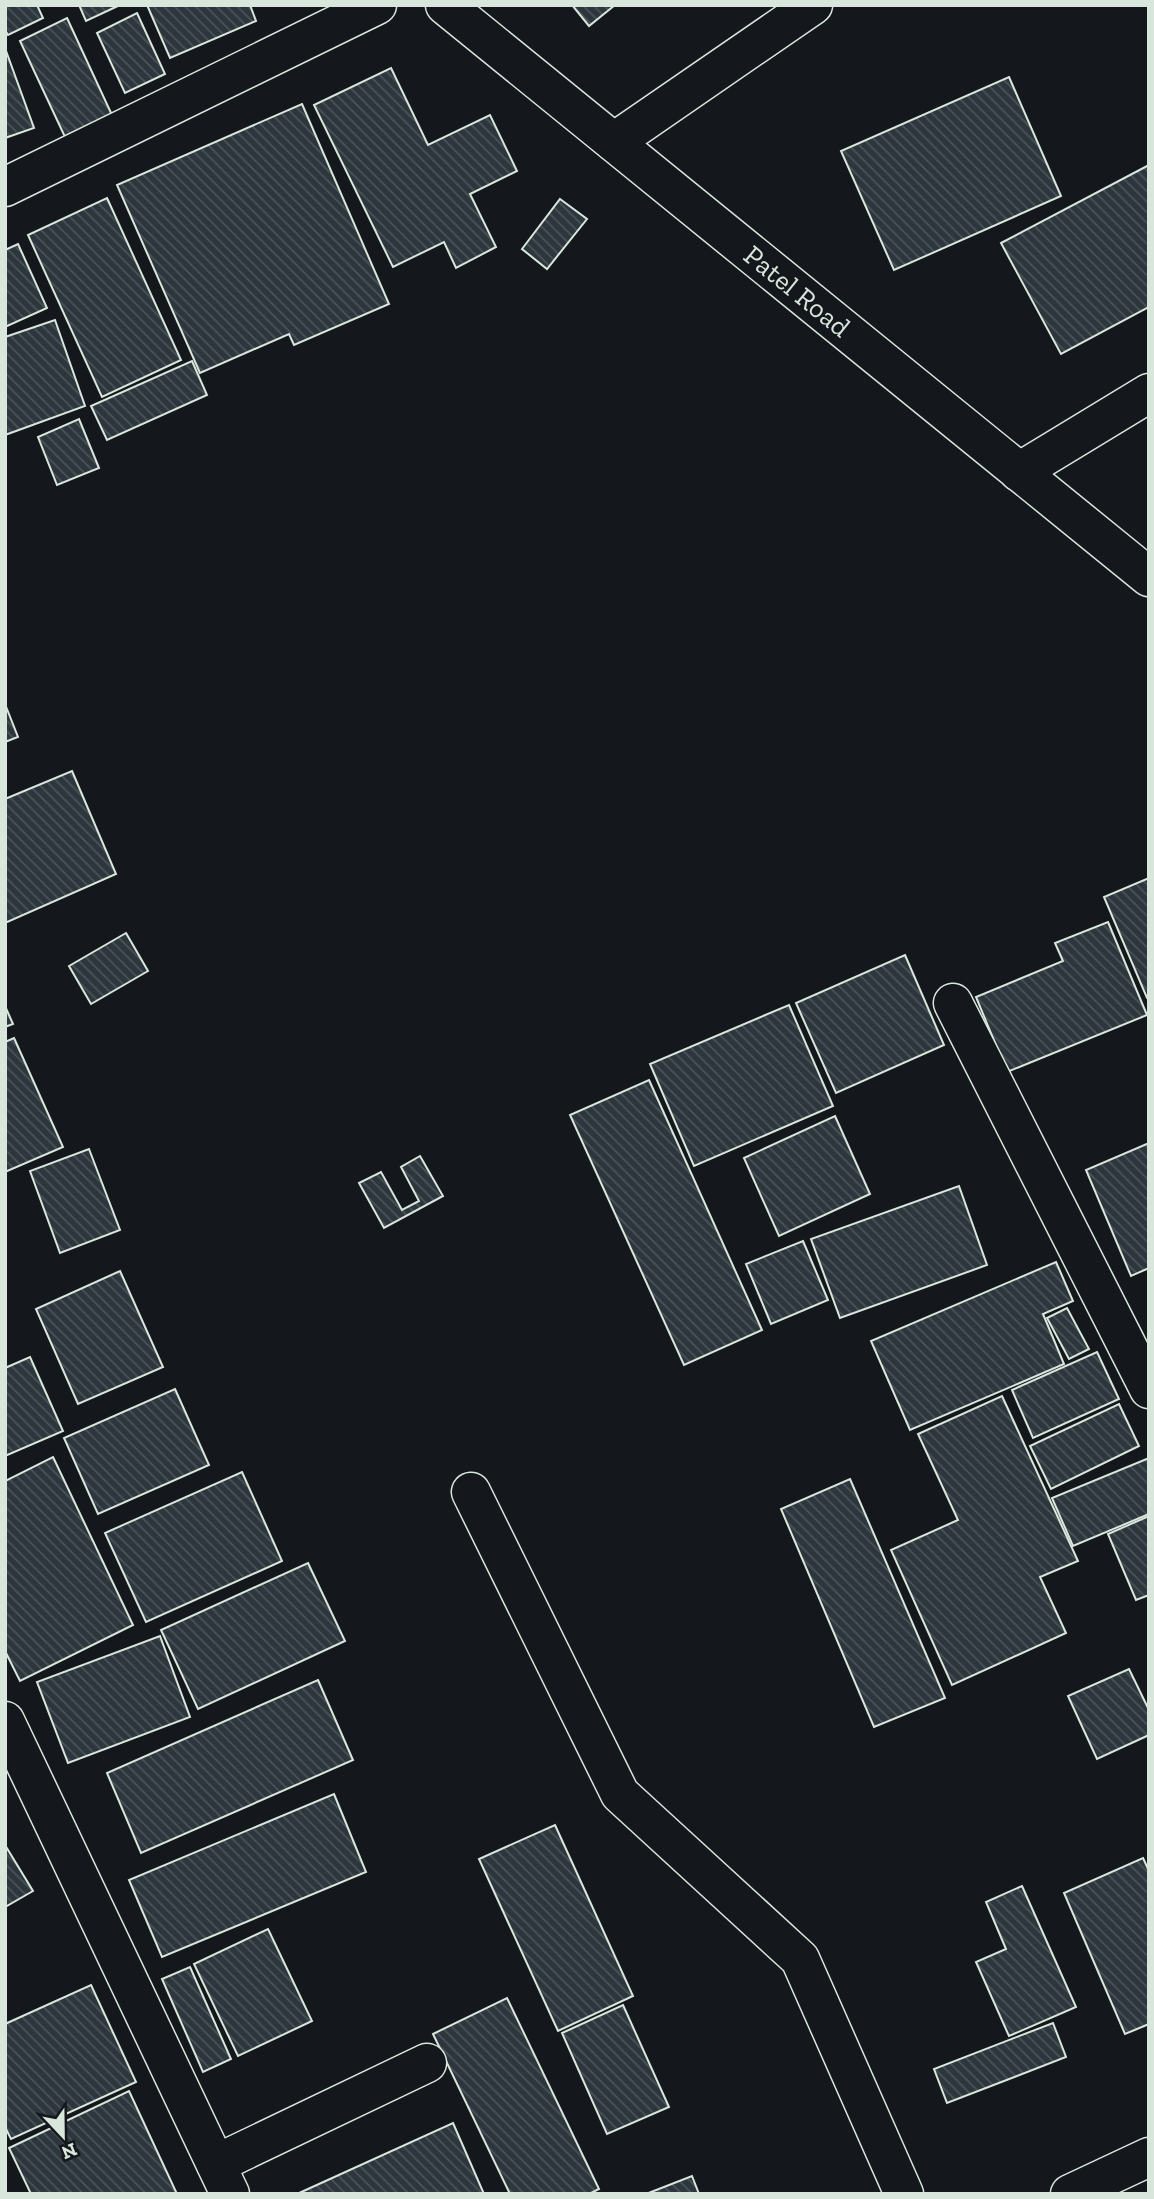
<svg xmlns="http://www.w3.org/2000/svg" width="1154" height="2199" font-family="'Zilla Slab',serif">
	<defs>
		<pattern id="building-back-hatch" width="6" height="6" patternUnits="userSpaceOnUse" patternTransform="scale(1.75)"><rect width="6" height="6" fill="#2c363c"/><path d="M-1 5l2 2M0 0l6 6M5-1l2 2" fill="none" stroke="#4a5358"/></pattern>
	</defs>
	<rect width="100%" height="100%" fill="#14181c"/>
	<!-- building -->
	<g fill="url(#building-back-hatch)" stroke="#d8e6dc" stroke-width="2">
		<polygon points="5,5 37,5 43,18 8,35 5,30"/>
		<polygon points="79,5 120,5 86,21"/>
		<polygon points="147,5 250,5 256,21 170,58"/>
		<polygon points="572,5 615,5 589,26"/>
		<polygon points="137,13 165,74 125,93 97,33"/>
		<polygon points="67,18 112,115 65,137 20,41"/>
		<polygon points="5,48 34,128 5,138"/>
		<polygon points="391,68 428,145 490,115 517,171 470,194 496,247 456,268 444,242 393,267 314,105"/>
		<polygon points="1009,77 1061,196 894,270 841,151"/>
		<polygon points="302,104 389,304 294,345 289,334 200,373 117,185"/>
		<polygon points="1149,165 1149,307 1061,354 1001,243"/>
		<polygon points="107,198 181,360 102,397 28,235"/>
		<polygon points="560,199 587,219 547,269 522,249"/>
		<polygon points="18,244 47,308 5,327 5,250"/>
		<polygon points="55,320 85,406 5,435 5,337"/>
		<polygon points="192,361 207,395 107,440 91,406"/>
		<polygon points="79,419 99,468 57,485 38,437"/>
		<polygon points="5,704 18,737 5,742"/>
		<polygon points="72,771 116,874 5,923 5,799"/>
		<polygon points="1149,878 1149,997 1147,998 1104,897"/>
		<polygon points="1108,922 1147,1015 1007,1072 976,997 1063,961 1055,943"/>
		<polygon points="126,933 148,971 91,1004 69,966"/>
		<polygon points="905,955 944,1045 836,1093 796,1003"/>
		<polygon points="789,1005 833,1106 694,1166 650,1064"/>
		<polygon points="5,1006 13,1024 5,1027"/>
		<polygon points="14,1038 63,1147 5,1172 5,1042"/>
		<polygon points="649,1080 762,1330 684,1365 570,1115"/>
		<polygon points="835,1116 870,1194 779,1236 744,1158"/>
		<polygon points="1149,1143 1149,1268 1131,1276 1086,1170"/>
		<polygon points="89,1149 120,1230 60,1253 30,1171"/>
		<polygon points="420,1156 443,1196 384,1228 359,1183 381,1172 402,1210 419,1201 401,1167"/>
		<polygon points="959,1186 987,1265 840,1318 811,1239"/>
		<polygon points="803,1241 828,1300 771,1324 746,1264"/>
		<polygon points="1056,1262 1073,1301 1043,1314 1064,1364 910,1430 871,1341"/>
		<polygon points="120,1271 163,1367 78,1404 36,1309"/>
		<polygon points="1067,1308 1089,1349 1069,1359 1047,1318"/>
		<polygon points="1097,1352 1119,1399 1033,1438 1012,1390"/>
		<polygon points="30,1357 63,1431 5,1456 5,1368"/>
		<polygon points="175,1389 209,1465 98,1514 64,1438"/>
		<polygon points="1002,1396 1078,1561 1040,1577 1066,1633 952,1685 891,1550 958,1520 918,1434"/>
		<polygon points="1119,1404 1139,1446 1051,1489 1030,1446"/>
		<polygon points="53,1457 133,1625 20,1681 5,1651 5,1481"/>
		<polygon points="1149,1458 1149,1514 1073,1546 1052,1498"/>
		<polygon points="242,1472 282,1561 146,1622 105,1533"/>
		<polygon points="850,1479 945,1698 874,1727 781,1509"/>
		<polygon points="1149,1516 1149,1595 1136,1600 1108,1534"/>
		<polygon points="308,1563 345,1641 198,1709 161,1630"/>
		<polygon points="160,1636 190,1717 68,1763 37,1682"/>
		<polygon points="1129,1669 1149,1710 1149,1735 1097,1759 1068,1696"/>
		<polygon points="318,1680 353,1760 141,1853 107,1773"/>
		<polygon points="334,1794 366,1872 162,1957 129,1880"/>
		<polygon points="555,1825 633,1996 558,2031 479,1859"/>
		<polygon points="5,1845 33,1891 5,1907"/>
		<polygon points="1143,1858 1149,1871 1149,2024 1125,2034 1064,1893"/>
		<polygon points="1022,1886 1076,2007 1009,2036 976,1962 1006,1949 986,1902"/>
		<polygon points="268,1929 312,2021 238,2056 194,1964"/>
		<polygon points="190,1967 231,2059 203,2072 162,1979"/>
		<polygon points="91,1985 136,2082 11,2139 5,2127 5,2024"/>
		<polygon points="507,1998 599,2189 589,2194 510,2194 433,2034"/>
		<polygon points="623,2005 669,2107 607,2134 562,2033"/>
		<polygon points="1053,2023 1066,2057 947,2103 934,2069"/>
		<polygon points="129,2091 177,2194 31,2194 9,2148"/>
		<polygon points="453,2123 484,2194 297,2194"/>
		<polygon points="692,2176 699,2194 646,2194"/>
	</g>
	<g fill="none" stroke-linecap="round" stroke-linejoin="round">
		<!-- minor casing -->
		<g stroke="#d8e6dc" stroke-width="41">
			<g id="minor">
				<polyline points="445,5 1149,577"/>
				<polyline points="614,142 813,5"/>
				<polyline points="5,187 377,5"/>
				<polyline points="1019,472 1149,393"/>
				<polyline points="953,1003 1149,1389"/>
				<polyline points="471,1492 620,1794 800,1959 904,2194"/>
				<polyline points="5,1721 230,2194"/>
				<polyline points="216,2164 427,2063"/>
			</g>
		</g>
		<!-- major casing -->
		<g stroke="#d8e6dc" stroke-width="41">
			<polyline id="major" points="1070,2194 1149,2157"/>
		</g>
		<!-- minor -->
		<use href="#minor" stroke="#14181c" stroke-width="38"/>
		<!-- major -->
		<use href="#major" stroke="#14181c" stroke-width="38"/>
	</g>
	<g text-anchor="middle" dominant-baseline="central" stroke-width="5" stroke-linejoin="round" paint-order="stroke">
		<!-- street labels -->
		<g font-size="28" fill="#d8e6dc" stroke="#14181c">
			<text transform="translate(797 291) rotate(39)">Patel Road</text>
		</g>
	</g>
	<!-- border -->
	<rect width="1154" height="2199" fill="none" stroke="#d8e6dc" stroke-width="14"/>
	<!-- north arrow -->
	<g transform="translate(63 2136) rotate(158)" stroke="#14181c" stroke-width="5" paint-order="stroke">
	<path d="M0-5L12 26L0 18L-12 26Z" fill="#d8e6dc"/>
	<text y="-10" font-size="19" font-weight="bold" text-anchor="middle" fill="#d8e6dc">N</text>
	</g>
</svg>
